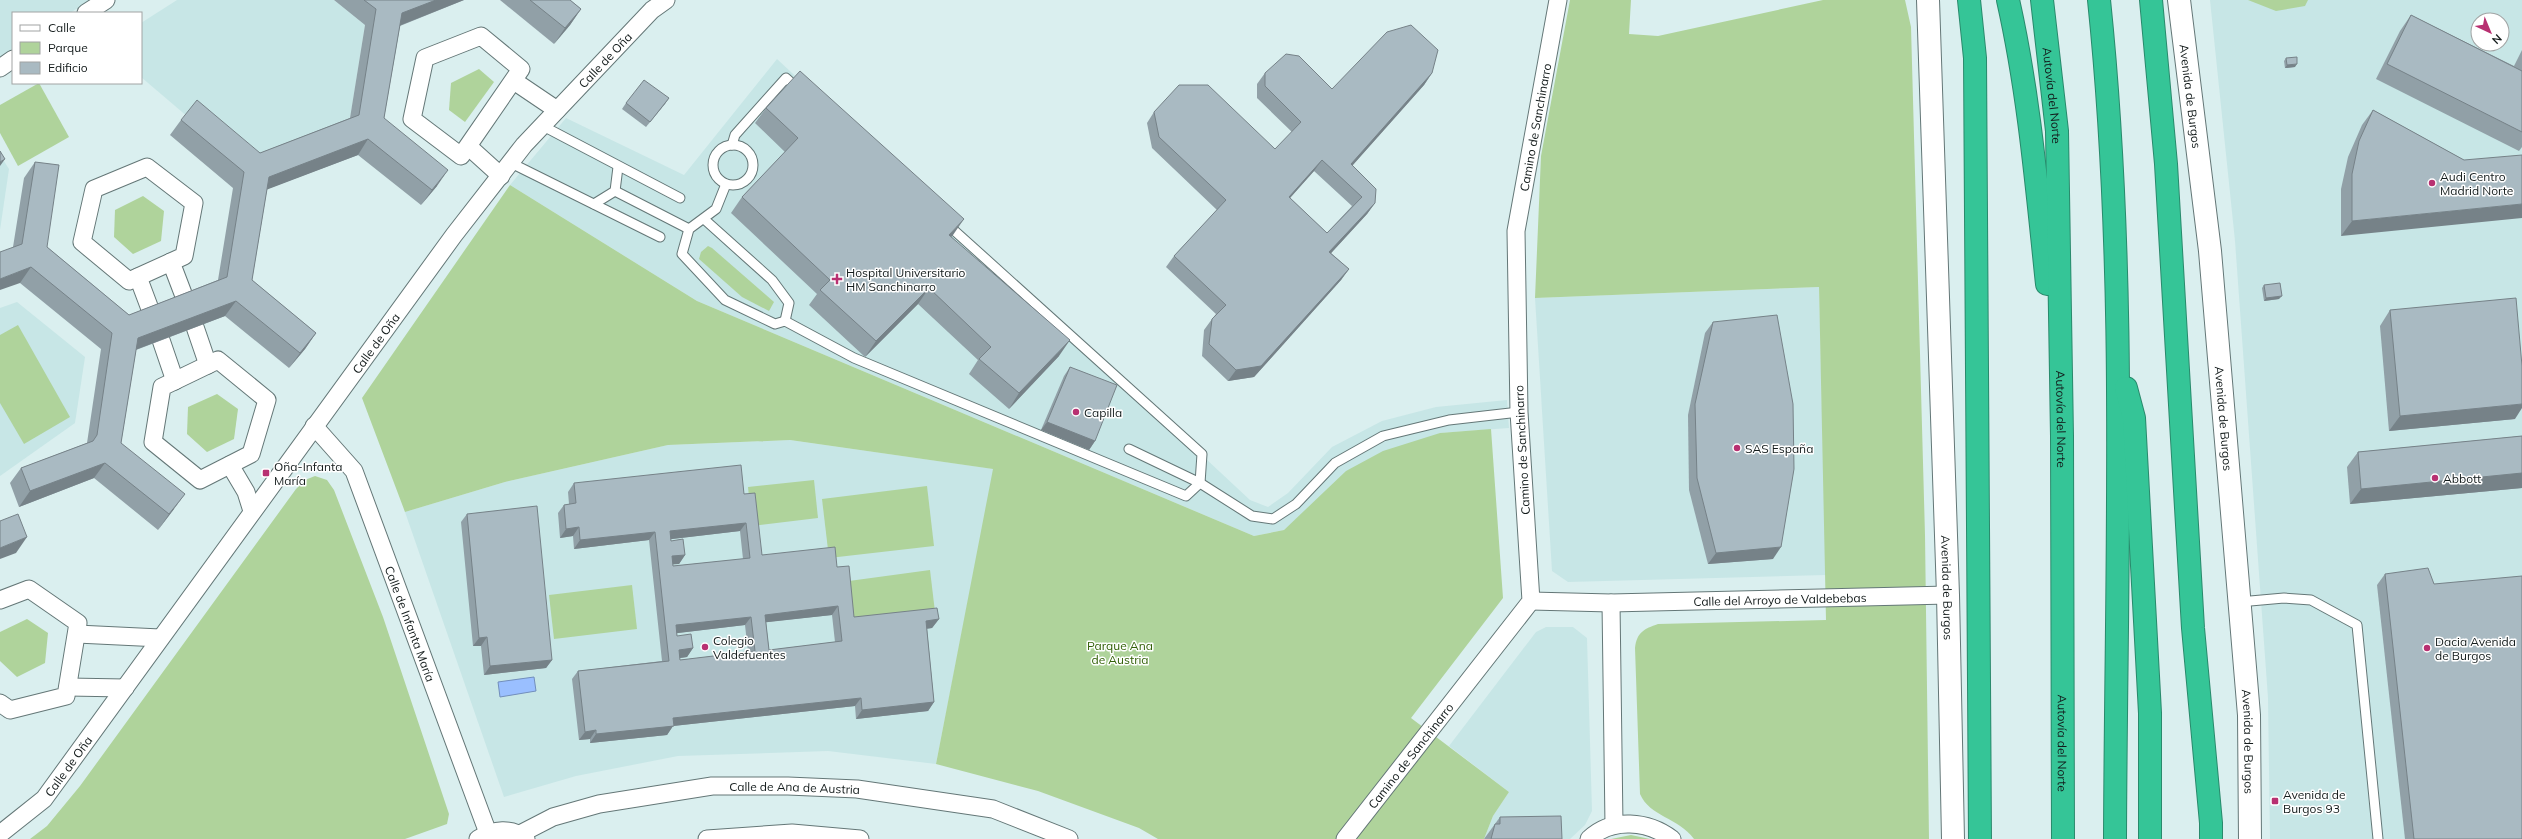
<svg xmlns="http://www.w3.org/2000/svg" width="2522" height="839" font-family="Mulish,sans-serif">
	<rect width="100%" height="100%" fill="#daefef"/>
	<!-- built -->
	<g fill="#c7e6e6" fill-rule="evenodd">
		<polygon points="0,0 90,0 70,13 13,13 13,50 0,59"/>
		<polygon points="177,0 334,0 365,25 348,131 249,169 141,77 141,23"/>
		<path d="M2210 0H2522V839H2270L2268 698 2235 241ZM2478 20H2502V44H2478Z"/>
		<polygon points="777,59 1250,500 1268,507 1288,493 1332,447 1382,421 1436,407 1507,400 1509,428 1440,433 1301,515 1284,530 1254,536 697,301 510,185 566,118 684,175"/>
		<polygon points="0,155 9,169 0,230"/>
		<polygon points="1819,287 1826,575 1568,582 1552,571 1535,298"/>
		<polygon points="17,302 85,357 75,423 0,476 0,308"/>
		<polygon points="790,440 994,469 936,764 828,751 678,756 576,776 504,797 405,512 505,482 668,445"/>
		<polygon points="1546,627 1573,627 1587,638 1592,811 1585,825 1570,839 1484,839 1493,816 1509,792 1449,746 1536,632"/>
	</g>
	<!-- green -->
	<g fill="#afd39b">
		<path d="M1570 0H1631L1629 34 1658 36 1823 0H1905L1911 27 1925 535 1929 839H1694C1678 817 1650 817 1640 794L1635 648C1637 632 1644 629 1658 624L1826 620 1819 287 1535 298 1541 156Z"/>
		<polygon points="2248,0 2308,0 2305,6 2276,11"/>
		<polygon points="479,69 494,82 465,122 449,110 451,83"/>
		<polygon points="39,83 69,137 18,166 0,133 0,105"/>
		<polygon points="510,185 697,301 1254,536 1284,530 1346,471 1383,451 1440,433 1491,429 1503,598 1411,718 1509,792 1493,816 1484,839 1158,839 1139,828 1038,791 936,764 993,469 790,440 668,445 505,482 405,512 362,398"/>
		<polygon points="143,196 164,211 161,241 133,254 114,237 115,210"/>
		<polygon points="708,246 712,248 774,302 769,311 742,297 699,259 701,252"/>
		<polygon points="18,325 70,417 24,444 0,403 0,335"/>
		<polygon points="217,394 238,409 234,439 207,452 187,434 188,407"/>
		<polygon points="315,476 327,480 334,490 383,617 449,814 447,824 405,839 30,839 47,826 80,786 296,489 305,480"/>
		<polygon points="814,480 818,518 752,526 748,487"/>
		<polygon points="927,486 934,546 829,558 822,499"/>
		<polygon points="930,570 935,612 854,622 849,581"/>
		<polygon points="632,585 637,629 554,639 549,595"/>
		<polygon points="27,619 48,633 45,663 17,677 0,661 0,632"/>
		<polygon points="1631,835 1650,839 1611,839"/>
	</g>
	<!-- water -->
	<polygon fill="#9abfff" stroke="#728ebb" points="534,677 536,691 500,697 498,682"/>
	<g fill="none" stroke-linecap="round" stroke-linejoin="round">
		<!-- lane casing -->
		<g stroke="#647777" stroke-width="11">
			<g id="lane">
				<polyline points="541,125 680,198"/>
				<circle cx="733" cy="165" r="20"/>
				<polyline points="732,145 735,135 786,78 798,89"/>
				<polyline points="511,163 660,237"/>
				<polyline points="726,184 716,209 689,229 682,254 725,300 775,324 785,321 854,358 1186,496 1200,483 1202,454 947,224"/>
				<polyline points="615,191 689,229"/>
				<polyline points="594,204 615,191 618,167"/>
				<polyline points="704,219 772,280 789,303 785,321"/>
				<polyline points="1129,449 1200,483 1252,516 1273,519 1296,504 1335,463 1383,436 1449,420 1519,412"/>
				<polyline points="2239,602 2284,598 2311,600 2357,625 2378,839"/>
			</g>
		</g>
		<!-- street casing -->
		<g stroke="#647777" stroke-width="19">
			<g id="street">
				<polyline points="86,13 106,0"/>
				<polygon points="481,36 521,69 461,156 412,119 425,58"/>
				<polyline points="0,68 13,59"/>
				<polyline points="514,81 557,110"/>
				<polyline points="469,147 501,176"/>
				<polygon points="147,167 194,203 184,256 129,281 82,242 94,189"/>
				<polyline points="171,262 187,304"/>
				<polyline points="138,277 153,317"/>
				<polyline points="195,327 208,365"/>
				<polyline points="161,340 175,381"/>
				<polygon points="218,360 267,400 251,454 200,480 153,442 162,387"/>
				<path id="s1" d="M314 426 354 471 488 833"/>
				<polyline points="230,465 246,492 252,511"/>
				<polyline points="0,600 29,589 78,623 66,696 10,710 0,703"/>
				<path id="s2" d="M1531 601 1611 603 1948 595"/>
				<polyline points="1611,603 1614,825"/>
				<polyline points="77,634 160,638"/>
				<polyline points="68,687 125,688"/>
				<path id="s3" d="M0 834 44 799 454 235 524 145 652 10 666 0"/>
				<path id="s4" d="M520 834 553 817 599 804 712 786H788L857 789 993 809 1069 839"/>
				<path d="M478 839C494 829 511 827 526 839"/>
				<polyline points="707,839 792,833 860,839"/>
				<path id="s5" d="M1345 839 1531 601 1519 412 1516 231 1558 0"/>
				<path d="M1589 839C1612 817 1648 821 1672 839"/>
			</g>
		</g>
		<!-- secondary casing -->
		<g stroke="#647777" stroke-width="24">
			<g id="secondary">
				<path id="s6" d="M1928 0 1948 595 1953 839"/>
				<path id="s7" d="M2179 0 2210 251 2249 715 2250 839"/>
			</g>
		</g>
		<!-- highway casing -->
		<g stroke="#298a6c" stroke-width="24">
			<g id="highway">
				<polyline points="1969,0 1975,58 1980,839"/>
				<path d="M2008 0C2029 93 2037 189 2047 284"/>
				<path id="s8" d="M2042 0 2057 131 2062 436 2063 839"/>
				<path d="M2099 0C2128 279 2116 559 2115 839"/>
				<polyline points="2151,0 2166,164 2193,628 2211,823 2211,839"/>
				<polyline points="2126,388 2134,418 2150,713 2150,839"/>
			</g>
		</g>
		<!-- lane -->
		<use href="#lane" stroke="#fff" stroke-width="9"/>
		<!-- street -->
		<use href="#street" stroke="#fff" stroke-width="17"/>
		<!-- secondary -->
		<use href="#secondary" stroke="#fff" stroke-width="22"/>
		<!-- highway -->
		<use href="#highway" stroke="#35c597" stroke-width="22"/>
	</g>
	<!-- wall -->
	<g fill="#91a0a7" fill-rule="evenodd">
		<polygon points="334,0 464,0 400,26 384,118 437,186 421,205 358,155 267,189 252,280 316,333 305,349 289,368 225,316 136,350 121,443 174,509 158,530 94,478 19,507 10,483 21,468 87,443 101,349 20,283 13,247 24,178 35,162 47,247 129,315 218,280 233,188 170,135 181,120 260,153 350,118 365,25"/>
		<polygon points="500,0 570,0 581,9 570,25 554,44"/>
		<polygon points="2411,15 2514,66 2522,50 2522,147 2519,151 2376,79 2400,31"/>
		<polygon points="2286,58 2295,67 2285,68 2284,61"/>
		<path d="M1265 73 1332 89 1432 73 1424 85 1352 166 1375 203 1367 214 1331 253 1349 269 1341 280 1254 377 1228 381 1202 356 1204 330 1212 319 1216 314 1166 267 1174 256 1217 210 1152 148 1147 123 1154 112 1275 149 1292 132 1257 98V84ZM1314 171 1352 206 1327 233 1290 198Z"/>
		<polygon points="669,98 646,127 622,109 626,103"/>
		<polygon points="766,108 953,235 951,236 1059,356 1009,409 969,374 978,360 918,304 865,357 809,305 817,294 731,213 742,197 785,152 755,123"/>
		<polygon points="2373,110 2464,160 2341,236 2341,189 2348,157 2362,125"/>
		<polygon points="2264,285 2279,299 2264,301 2262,288"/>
		<polygon points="2390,310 2515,419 2389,431 2380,326"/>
		<polygon points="1713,322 1773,559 1708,564 1689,490 1688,415 1705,333"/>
		<polygon points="1070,367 1095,441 1089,450 1041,430 1064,376"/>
		<polygon points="2522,436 2522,488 2350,504 2347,467 2358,452"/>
		<path d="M574 483 744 494 762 555 837 567 854 617 939 619 932 628 927 629 934 702 928 711 856 719 855 706 673 726 667 735 590 743V739L579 740 572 679 578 671 662 661 649 540 574 549 573 536 560 538 558 513 564 505 569 504 568 492ZM740 531 743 559 673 566V564H679L685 555 671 541V539ZM832 615 835 642 769 650 766 622ZM745 625 748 652 680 660V658L687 657 693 648 677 636V633Z"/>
		<polygon points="467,514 552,660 546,668 484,675 481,646 473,646 461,522"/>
		<polygon points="2385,574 2434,584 2522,839 2405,839 2377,585"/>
		<polygon points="1500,817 1562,839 1484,839"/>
	</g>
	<!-- shaded-wall -->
	<g fill="#768288">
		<polygon points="436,0 464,0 391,29 402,13"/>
		<polygon points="581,9 570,25 554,44 565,28"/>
		<polygon points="2297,64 2295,67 2285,68 2287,65"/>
		<polygon points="1432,73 1424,85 1343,176 1351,164"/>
		<polygon points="669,98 665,104 646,127 650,122"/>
		<polygon points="368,139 358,155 258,193 269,177"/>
		<polygon points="5,159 0,166 0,162"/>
		<polygon points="1322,160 1314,171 1281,208 1289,197"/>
		<polygon points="448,170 437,186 421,205 432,190"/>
		<polygon points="1375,203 1367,214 1322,263 1329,252"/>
		<polygon points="2522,204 2522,218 2341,236 2352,221"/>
		<polygon points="964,219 953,235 939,250 949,235"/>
		<polygon points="31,267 20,283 0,290 0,279"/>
		<polygon points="1349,269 1341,280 1254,377 1228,381 1236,370"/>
		<polygon points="929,288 918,304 865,357 876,341"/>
		<polygon points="2282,296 2279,299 2264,301 2266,298"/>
		<polygon points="236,301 225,316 127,353 138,338"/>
		<polygon points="316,333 305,349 289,368 300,353"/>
		<polygon points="1070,340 1059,356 1009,409 1019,393"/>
		<polygon points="2522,404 2522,408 2515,419 2389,431 2400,416"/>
		<polygon points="1047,422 1095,441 1089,450 1041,430"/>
		<polygon points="105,463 94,478 19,507 30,491"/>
		<polygon points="2522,473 2522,488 2350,504 2361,489"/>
		<polygon points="185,494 174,509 158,530 169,514"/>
		<polygon points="746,523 740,531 664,540 670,531"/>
		<polygon points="579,527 573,536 560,538 566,529"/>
		<polygon points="655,532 649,540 574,549 580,540"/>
		<polygon points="27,537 16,553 0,559 0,548"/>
		<polygon points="1781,547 1773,559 1708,564 1716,553"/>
		<polygon points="685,555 679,564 666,565 672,556"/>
		<polygon points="838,606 832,615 759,623 765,615"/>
		<polygon points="751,617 745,625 670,634 676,625"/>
		<polygon points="939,619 932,628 920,629 926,621"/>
		<polygon points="487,637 481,646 473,646 479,638"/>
		<polygon points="693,648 687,657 673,659 679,650"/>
		<polygon points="552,660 546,668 484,675 490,666"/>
		<polygon points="861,698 855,706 673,726 667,735 590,743 596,734 673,718"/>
		<polygon points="934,702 928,711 856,719 862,710"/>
		<polygon points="596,730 590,739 579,740 585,732"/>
	</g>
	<!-- building -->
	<g fill="#a9bac2" stroke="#768288" fill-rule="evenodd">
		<polygon points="364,0 436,0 402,13 384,118 448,170 432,190 368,139 269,177 252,280 316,333 300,353 236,301 138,338 121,443 185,494 169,514 105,463 30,491 21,468 93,441 97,435 112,333 31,267 0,279 0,252 22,244 35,162 59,165 47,247 129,315 227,277 244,172 181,120 197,100 260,153 359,115 376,9"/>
		<polygon points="530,0 570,0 581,9 565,28"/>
		<polygon points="2411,15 2522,71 2522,132 2387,64"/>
		<path d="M1411 25 1438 50 1432 73 1351 164 1376 189 1375 203 1329 252 1349 269 1261 366 1236 370 1209 344 1212 319 1226 305 1174 256 1226 200 1159 137 1154 112 1179 85H1208L1275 149 1301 122 1265 86V73L1286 54 1299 56 1332 89 1387 32ZM1322 160 1362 197 1327 233 1289 197Z"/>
		<polygon points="2297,57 2297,64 2287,65 2286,58"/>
		<polygon points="800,71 964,219 949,235 1070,340 1019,393 979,359 991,347 929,288 876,341 820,290 830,280 742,197 798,138 766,108"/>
		<polygon points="644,80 669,98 650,122 626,103"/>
		<polygon points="2373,110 2464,160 2522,155 2522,204 2352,221 2352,174 2359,141"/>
		<polygon points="0,151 5,159 0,162"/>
		<polygon points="2280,283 2282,296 2266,298 2264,285"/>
		<polygon points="2516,298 2522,366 2522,404 2400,416 2390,310"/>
		<polygon points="1777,315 1793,404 1794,469 1781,547 1716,553 1697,478 1695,404 1713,322"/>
		<polygon points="1070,367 1117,385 1095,441 1047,422"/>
		<polygon points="2522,436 2522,473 2361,489 2358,452"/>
		<path d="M741 465 744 494 755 493 762 555 835 547 837 567 849 566 854 617 937 608 939 619 926 621 934 702 862 710 861 698 673 718 674 726 596 734V730L585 732 578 671 669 661 655 532 580 540 579 527 566 529 564 505 576 503 574 483ZM746 523 750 558 673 566 672 556 685 555 683 539 671 541 670 531ZM838 606 842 641 769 650 765 615ZM751 617 755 651 680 660 679 650 693 648 691 634 677 636 676 625Z"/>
		<polygon points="537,506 552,660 490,666 487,637 479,638 467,514"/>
		<polygon points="18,514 27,537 0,548 0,521"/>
		<polygon points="2428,568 2434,584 2522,576 2522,839 2414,839 2385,574"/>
		<polygon points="1561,816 1562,839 1491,839 1495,824 1500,824 1500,817"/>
	</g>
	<!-- markers -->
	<g fill="#b83071" stroke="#fff" stroke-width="1.5">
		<circle cx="2432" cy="183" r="4"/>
		<path d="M835 273h4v4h4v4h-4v4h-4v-4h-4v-4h4z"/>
		<circle cx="1076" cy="412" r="4"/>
		<circle cx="1737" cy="448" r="4"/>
		<rect x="262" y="469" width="8" height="8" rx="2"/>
		<circle cx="2435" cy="478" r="4"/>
		<circle cx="705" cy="647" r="4"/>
		<circle cx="2427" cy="648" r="4"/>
		<rect x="2271" y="797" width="8" height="8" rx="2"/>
	</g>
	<g text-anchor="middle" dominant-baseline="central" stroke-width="3" stroke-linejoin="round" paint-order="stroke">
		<!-- street labels -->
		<g font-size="12" fill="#131b1b" stroke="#fff">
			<text stroke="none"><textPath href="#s3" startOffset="985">Calle de Oña</textPath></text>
			<text stroke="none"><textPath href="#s8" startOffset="96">Autovía del Norte</textPath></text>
			<text stroke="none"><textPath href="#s7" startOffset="97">Avenida de Burgos</textPath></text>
			<text stroke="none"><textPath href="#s5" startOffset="778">Camino de Sanchinarro</textPath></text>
			<text stroke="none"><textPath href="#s3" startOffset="620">Calle de Oña</textPath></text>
			<text stroke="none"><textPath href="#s8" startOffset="420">Autovía del Norte</textPath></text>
			<text stroke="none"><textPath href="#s7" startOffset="421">Avenida de Burgos</textPath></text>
			<text transform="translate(1522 450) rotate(-93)">Camino de Sanchinarro</text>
			<text stroke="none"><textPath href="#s6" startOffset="588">Avenida de Burgos</textPath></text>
			<text stroke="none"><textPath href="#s2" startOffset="249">Calle del Arroyo de Valdebebas</textPath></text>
			<text stroke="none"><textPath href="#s1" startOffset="223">Calle de Infanta María</textPath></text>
			<text stroke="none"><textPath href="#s7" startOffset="745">Avenida de Burgos</textPath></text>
			<text stroke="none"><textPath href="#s8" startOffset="744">Autovía del Norte</textPath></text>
			<text stroke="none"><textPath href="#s5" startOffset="106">Camino de Sanchinarro</textPath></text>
			<text stroke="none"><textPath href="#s3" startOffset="97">Calle de Oña</textPath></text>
			<text stroke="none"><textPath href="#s4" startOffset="282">Calle de Ana de Austria</textPath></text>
		</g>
		<!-- poi labels -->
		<g font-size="12" fill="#131b1b" stroke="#fff" text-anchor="start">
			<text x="2440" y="176">Audi Centro<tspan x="2440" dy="14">Madrid Norte</tspan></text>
			<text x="846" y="272">Hospital Universitario<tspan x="846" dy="14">HM Sanchinarro</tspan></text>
			<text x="1084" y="412">Capilla</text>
			<text x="1745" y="448">SAS España</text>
			<text x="274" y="466">Oña-Infanta<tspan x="274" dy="14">María</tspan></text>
			<text x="2443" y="478">Abbott</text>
			<text x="713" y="640">Colegio<tspan x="713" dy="14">Valdefuentes</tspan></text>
			<text x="2435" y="641">Dacia Avenida<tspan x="2435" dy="14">de Burgos</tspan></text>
			<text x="2283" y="794">Avenida de<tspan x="2283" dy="14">Burgos 93</tspan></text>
		</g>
		<!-- park labels -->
		<g font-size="12" fill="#316006" stroke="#fff">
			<text x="1120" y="645">Parque Ana<tspan x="1120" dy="14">de Austria</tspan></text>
		</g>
	</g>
	<!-- legend -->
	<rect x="12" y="12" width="130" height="72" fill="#ffffff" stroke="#a1a4a4"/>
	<rect x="20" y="25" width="20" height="6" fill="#ffffff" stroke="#a1a4a4"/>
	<text x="48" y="32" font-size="12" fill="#131b1b">Calle</text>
	<rect x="20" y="42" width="20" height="12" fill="#afd39b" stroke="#a1a4a4"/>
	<text x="48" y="52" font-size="12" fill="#131b1b">Parque</text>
	<rect x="20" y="62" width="20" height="12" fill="#a9bac2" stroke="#a1a4a4"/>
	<text x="48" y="72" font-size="12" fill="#131b1b">Edificio</text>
	<!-- north arrow -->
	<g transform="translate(2490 32) rotate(136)"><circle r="19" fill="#ffffff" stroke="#a1a4a4"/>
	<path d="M0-3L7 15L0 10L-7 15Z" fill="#b83071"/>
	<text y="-6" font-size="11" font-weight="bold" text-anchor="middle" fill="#131b1b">N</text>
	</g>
</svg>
